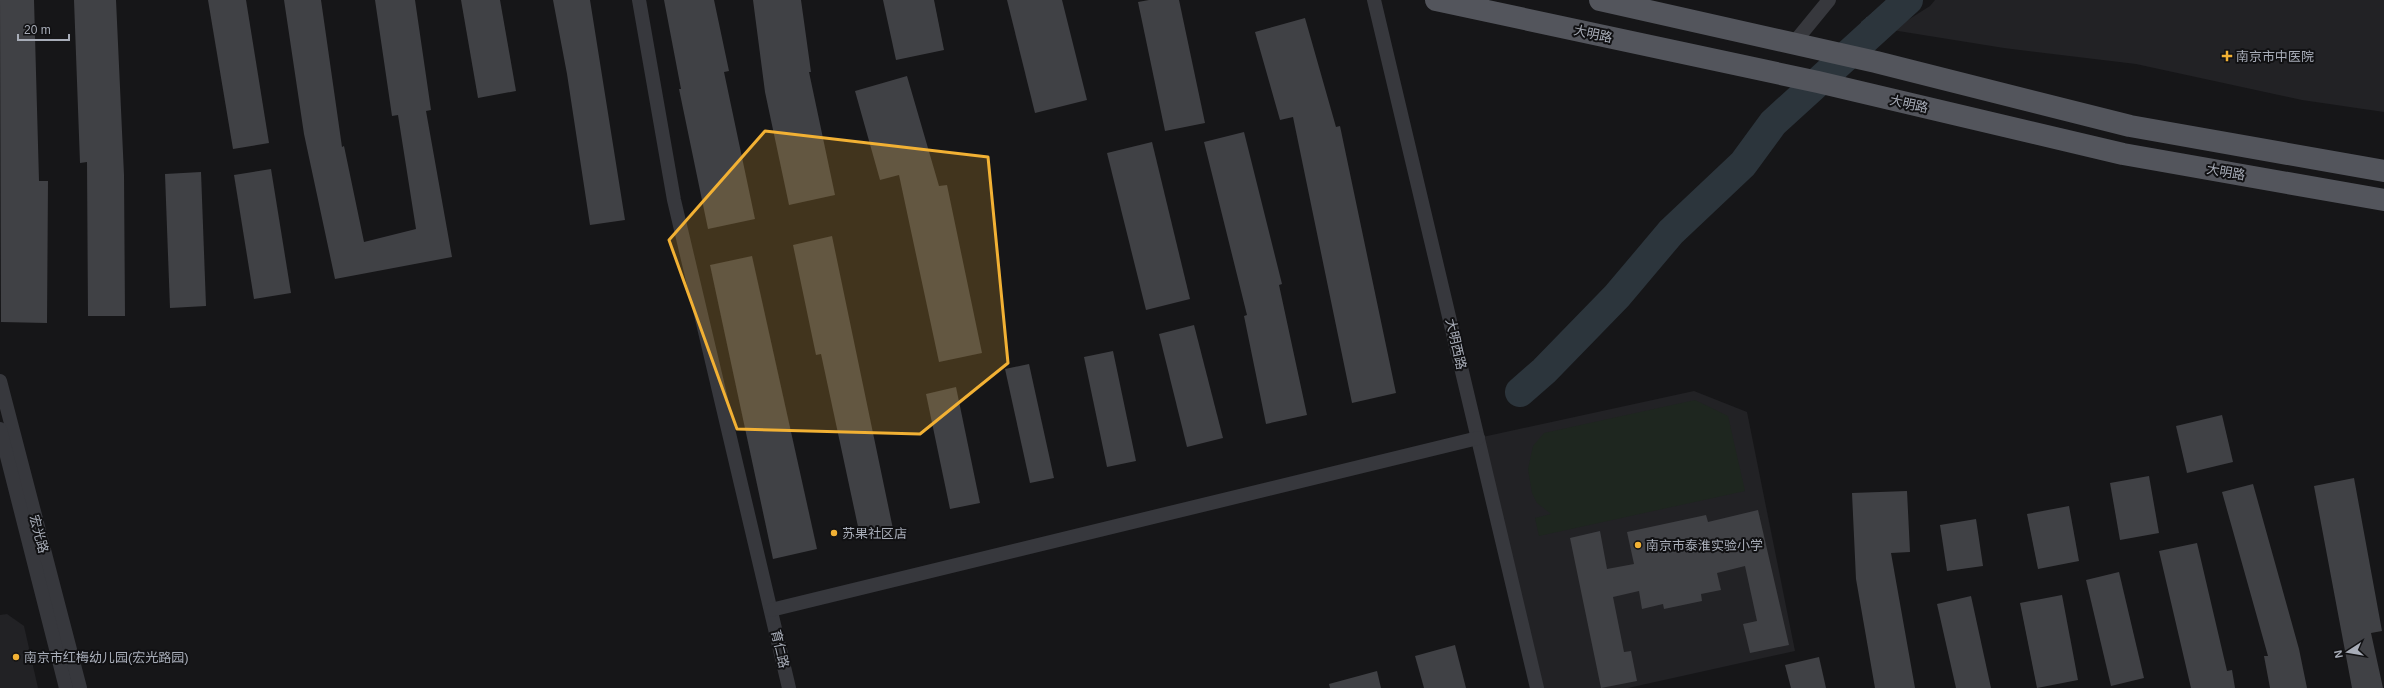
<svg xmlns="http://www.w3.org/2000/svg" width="2384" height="688" font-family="Arial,'Noto Sans SC',sans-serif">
	<defs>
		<pattern id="water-rules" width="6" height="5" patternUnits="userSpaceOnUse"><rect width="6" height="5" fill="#2c353c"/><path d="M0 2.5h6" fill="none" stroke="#485056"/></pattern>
	</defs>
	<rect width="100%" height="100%" fill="#161618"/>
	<!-- built -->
	<g fill="#222225">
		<polygon points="1935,0 2384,0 2384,112 2302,100 2136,64 2004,48 1892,30 1930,6"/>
		<polygon points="1694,391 1747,412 1795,651 1628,688 1537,688 1478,438"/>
		<polygon points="7,614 24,626 38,688 0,688 0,615"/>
	</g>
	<!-- park -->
	<polygon fill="#1e261f" points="1695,400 1728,416 1745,491 1539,536 1535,518 1551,514 1537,503 1532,493 1528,469 1533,446 1544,433"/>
	<!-- water -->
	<path fill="url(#water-rules)" d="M1888 0H1919C1904 16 1887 24 1866 28L1861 22Z"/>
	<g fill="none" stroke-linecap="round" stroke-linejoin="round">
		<!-- river -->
		<polyline stroke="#2c353c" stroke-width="30" points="1520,392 1544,371 1617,296 1671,232 1743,164 1773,123 1908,0"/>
	</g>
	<!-- building -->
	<g fill="#404145">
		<polygon points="0,0 34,0 39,181 48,181 47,323 1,322"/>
		<polygon points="74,0 116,0 124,175 125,316 88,316 87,162 80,163"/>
		<polygon points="208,0 246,0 269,143 233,149"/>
		<polygon points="284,0 321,0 342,147 344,146 364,242 416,229 398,115 392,116 375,0 415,0 431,110 426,111 452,257 335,279 304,134"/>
		<polygon points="461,0 500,0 516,91 478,98"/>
		<polygon points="553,0 590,0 625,220 590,225 567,74"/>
		<polygon points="664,0 714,0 729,71 724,72 755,219 708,229 679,89 681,89"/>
		<polygon points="753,0 801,0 811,72 809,72 835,195 789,205 765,92"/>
		<polygon points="883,0 934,0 944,50 896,60"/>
		<polygon points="1007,0 1062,0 1087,100 1035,113"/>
		<polygon points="1149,0 1179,0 1205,123 1165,131 1138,2"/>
		<polygon points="1305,18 1336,127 1340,126 1396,393 1352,403 1293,117 1280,120 1255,32"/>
		<polygon points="907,76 939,186 947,185 982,353 939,362 899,175 880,180 855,91"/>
		<polygon points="1244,132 1282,284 1279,285 1307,415 1266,424 1244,316 1247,315 1204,142"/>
		<polygon points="1152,142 1190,299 1146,310 1107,153"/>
		<polygon points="271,169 291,293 254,299 234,175"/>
		<polygon points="201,172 206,306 170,308 165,174"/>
		<polygon points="832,236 893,529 860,536 821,354 816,355 793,245"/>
		<polygon points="752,256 817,549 773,559 710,265"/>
		<polygon points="1194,325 1223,438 1187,447 1159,334"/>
		<polygon points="1113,351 1136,461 1107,467 1084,357"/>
		<polygon points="1029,364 1054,478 1030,483 1005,369"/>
		<polygon points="956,387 980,503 950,509 926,394"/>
		<polygon points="2222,415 2233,462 2187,473 2176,426"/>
		<polygon points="2149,476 2159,533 2120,540 2110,483"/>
		<polygon points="2354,478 2382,631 2371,633 2383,688 2352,688 2314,486"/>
		<polygon points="2253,484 2299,649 2307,688 2270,688 2264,656 2268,656 2222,492"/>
		<polygon points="1907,491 1910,552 1891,553 1915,688 1875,688 1856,579 1852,493"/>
		<polygon points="2069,506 2079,561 2038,569 2027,514"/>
		<polygon points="1758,510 1789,645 1750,653 1743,624 1757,621 1745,566 1717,573 1721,590 1701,594 1702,601 1664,609 1663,604 1642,609 1639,591 1613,597 1624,652 1631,651 1637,681 1601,688 1570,538 1600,531 1607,569 1634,564 1627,532 1706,515 1708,522"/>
		<polygon points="1976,519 1983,566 1947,571 1940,525"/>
		<polygon points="2197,543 2227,671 2232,670 2235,688 2191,688 2159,551"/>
		<polygon points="2119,572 2144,678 2111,686 2086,580"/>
		<polygon points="2062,595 2078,680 2037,688 2020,603"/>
		<polygon points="1971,596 1991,688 1956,688 1937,604"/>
		<polygon points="1455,645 1466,688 1424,688 1415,656"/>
		<polygon points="1819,657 1826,688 1791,688 1785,665"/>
		<polygon points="1377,671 1381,688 1330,688 1329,684"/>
	</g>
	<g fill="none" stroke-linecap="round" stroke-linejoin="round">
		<!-- minor -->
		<g stroke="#37383d" stroke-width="14">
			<polyline points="639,0 674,200 789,688"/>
			<polyline points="1374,0 1537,688"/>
			<polyline points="1793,44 1829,0"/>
			<polyline points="0,381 80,688"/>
			<polyline points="0,429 66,688"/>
			<polyline points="771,610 1478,438"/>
		</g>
		<!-- primary -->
		<g stroke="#53555c" stroke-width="22">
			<polyline points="1436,0 1818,82 2123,154 2384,200"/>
			<polyline points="1600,0 1876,62 2130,126 2384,171"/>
		</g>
	</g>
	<!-- marked area -->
	<path fill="#f2b134" fill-opacity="0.2" stroke="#f2b134" stroke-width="3" stroke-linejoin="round" d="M765 131 988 157 1008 363 920 434 737 429 669 240Z"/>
	<!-- markers -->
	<g fill="#f2b134" stroke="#111113" stroke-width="1.5">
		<path d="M2225 50h4v4h4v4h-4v4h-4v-4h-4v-4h4z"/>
		<circle cx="834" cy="533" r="4"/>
		<circle cx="1638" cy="545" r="4"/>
		<circle cx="16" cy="657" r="4"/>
	</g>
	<g text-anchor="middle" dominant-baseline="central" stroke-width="4" stroke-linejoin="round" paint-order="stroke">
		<!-- street labels -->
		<g font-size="13" fill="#a8adb8" stroke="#111113">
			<text transform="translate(1593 34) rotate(12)">大明路</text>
			<text transform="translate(1909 104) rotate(13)">大明路</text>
			<text transform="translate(2226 172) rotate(10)">大明路</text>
			<text transform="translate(1456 344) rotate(77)">大明西路</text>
			<text transform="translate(39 534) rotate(75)">宏光路</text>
			<text transform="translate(780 649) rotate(77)">育仁路</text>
		</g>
		<!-- poi labels -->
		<g font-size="13" fill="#a8adb8" stroke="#111113" text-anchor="start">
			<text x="2236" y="56">南京市中医院</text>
			<text x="842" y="533">苏果社区店</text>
			<text x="1646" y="545">南京市泰淮实验小学</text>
			<text x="24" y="657">南京市红梅幼儿园(宏光路园)</text>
		</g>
	</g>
	<!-- north arrow -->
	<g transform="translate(2348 652) rotate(258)" stroke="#111113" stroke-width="3" paint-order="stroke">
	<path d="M0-3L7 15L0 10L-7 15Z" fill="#a8adb8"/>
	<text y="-6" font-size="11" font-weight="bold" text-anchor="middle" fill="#a8adb8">N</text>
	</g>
	<!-- scale -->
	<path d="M18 34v6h51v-6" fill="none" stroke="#a8adb8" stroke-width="2"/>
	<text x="24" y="34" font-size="12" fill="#a8adb8" stroke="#111113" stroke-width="3" paint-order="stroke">20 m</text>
</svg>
